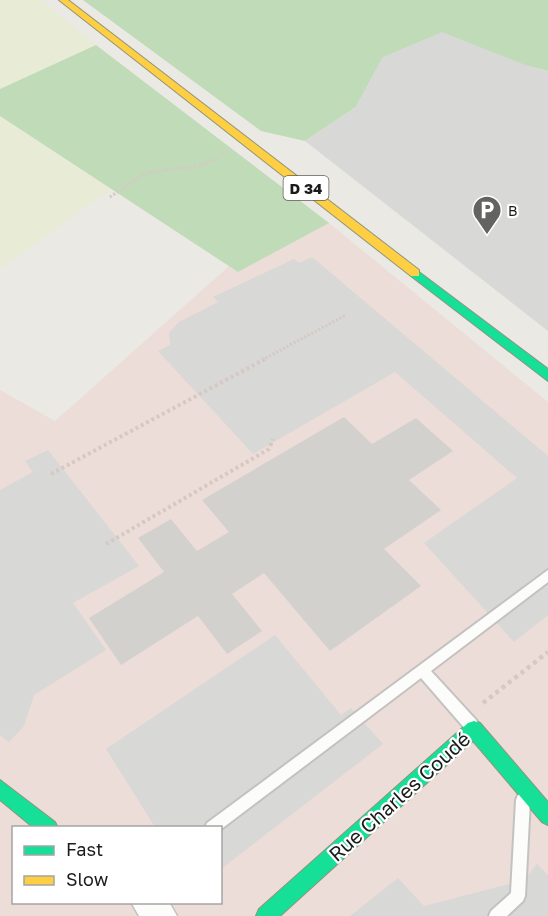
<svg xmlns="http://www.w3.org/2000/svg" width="548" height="916" font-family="'Golos Text',sans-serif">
	<rect width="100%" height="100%" fill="#eae9e4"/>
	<!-- commercial -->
	<path fill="#edddd8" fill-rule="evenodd" d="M329 223 548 402V916H0V390L55 421 229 266 238 272ZM14 828H220V902H14Z"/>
	<!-- farmland -->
	<g fill="#e8ecd6">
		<polygon points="0,0 41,0 96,45 0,89"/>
		<polygon points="0,116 111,189 0,269"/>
	</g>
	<!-- forest -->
	<g fill="#c0dbb7">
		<polygon points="83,0 548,0 548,71 528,66 383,57 356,107 305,141 261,131"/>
		<polygon points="96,45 329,223 238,272 0,116 0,89"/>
	</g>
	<!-- parking -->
	<g fill="#d8d8d6">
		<polygon points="442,32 528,66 548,71 548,331 305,141 356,107 383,57"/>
		<polygon points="312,257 548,456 548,615 514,642 424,543 517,478 395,372 253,454 158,351 170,345 169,333 179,322 218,302 213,297 294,259 299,263"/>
		<polygon points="48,450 139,566 73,603 106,650 34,695 24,726 9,742 0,735 0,490 33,472 25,461"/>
		<polygon points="275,635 341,715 351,708 383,744 221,869 220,828 155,827 106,749"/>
		<polygon points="537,864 548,875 548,916 350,916 398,878 424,906 524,880"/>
	</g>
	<!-- building -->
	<polygon fill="#d2d1cd" points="344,417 372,444 416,418 453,451 409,480 441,510 384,549 421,586 330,651 264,573 232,594 262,631 227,654 198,616 121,665 89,618 164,572 138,538 171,519 197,551 229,532 202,500"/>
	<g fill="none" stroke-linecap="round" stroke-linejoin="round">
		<!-- lane casing -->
		<g stroke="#c2c2c0" stroke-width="4">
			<g id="lane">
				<polygon points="548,570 548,582 431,671 477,721 479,726 477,731 472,732 467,731 421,678 220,830 220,828 205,828 207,823"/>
				<polygon points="523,793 528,795 530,800 525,896 523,901 507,916 489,916 491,911 511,893 516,800 518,795"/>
			</g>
		</g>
		<!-- street casing -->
		<g stroke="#c2c2c0" stroke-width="3">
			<polygon id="street" points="131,902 169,902 177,916 139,916"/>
		</g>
		<!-- fast casing -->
		<g stroke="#90947c" stroke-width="2">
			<g id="fast">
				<polygon points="415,269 548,369 548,381 411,276 409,273"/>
				<polygon points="474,721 480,723 548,802 548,825 542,822 473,741 280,916 256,916 259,909 468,723"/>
				<polygon points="0,780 55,822 58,828 34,828 0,800"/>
			</g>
		</g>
		<!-- slow casing -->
		<g stroke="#90947c" stroke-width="2">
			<polygon id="slow" points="59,0 68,0 419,270 419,276 411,276"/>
		</g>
		<!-- path-far3 -->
		<polyline stroke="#d6c8c3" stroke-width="2" stroke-dasharray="2 2" stroke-linecap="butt" points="214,161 226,152"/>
		<!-- path-far2 -->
		<g stroke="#d6c8c3" stroke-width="3" stroke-dasharray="2 2" stroke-linecap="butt">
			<polyline points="110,197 145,173 199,166 217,159"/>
			<polyline points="262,360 346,315"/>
		</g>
		<!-- path-far1 -->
		<g stroke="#d6c8c3" stroke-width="4" stroke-dasharray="3 3" stroke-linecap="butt">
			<polyline points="51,474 265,359"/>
			<polyline points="106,544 269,449 273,439"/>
		</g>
		<!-- path -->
		<polyline stroke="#d6c8c3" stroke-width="4.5" stroke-dasharray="4 4" stroke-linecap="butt" points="483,703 548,652"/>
		<!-- lane -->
		<use href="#lane" fill="#fcfcfb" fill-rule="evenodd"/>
		<!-- street -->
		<use href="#street" fill="#fcfcfb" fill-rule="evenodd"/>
		<!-- fast -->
		<use href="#fast" fill="#16e098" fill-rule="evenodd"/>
		<!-- slow -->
		<use href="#slow" fill="#ffcf43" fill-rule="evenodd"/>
	</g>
	<!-- icons -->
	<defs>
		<g id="parking-pin" transform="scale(1.5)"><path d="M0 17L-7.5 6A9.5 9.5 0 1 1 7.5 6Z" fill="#636361" stroke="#fff"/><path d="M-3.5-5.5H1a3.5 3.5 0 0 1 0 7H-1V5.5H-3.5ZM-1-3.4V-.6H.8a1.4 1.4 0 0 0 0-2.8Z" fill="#fff"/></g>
	</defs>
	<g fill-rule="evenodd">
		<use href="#parking-pin" x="487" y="210"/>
	</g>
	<g text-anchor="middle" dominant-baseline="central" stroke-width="4.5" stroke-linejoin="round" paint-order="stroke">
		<!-- far-poi labels -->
		<g font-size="14" fill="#1b1b1b" stroke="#fff" text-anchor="start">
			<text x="508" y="210">B</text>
		</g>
		<!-- shield labels -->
		<rect fill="#fff" stroke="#5f5f5f" stroke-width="1.5" x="283.5" y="176" width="45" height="24" rx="4.5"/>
		<g font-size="15" font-weight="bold" fill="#1b1b1b">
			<text x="306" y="188">D 34</text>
		</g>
		<!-- near-street labels -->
		<g font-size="20" fill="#1b1b1b" stroke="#fff">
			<text transform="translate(399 796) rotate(-42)">Rue Charles Coudé</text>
		</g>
	</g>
	<!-- legend -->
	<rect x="12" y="826" width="210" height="78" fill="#ffffff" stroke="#a4a4a4" stroke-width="1.5"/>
	<rect x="24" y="846" width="30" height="9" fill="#16e098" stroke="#a4a4a4" stroke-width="1.5"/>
	<text x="66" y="856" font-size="18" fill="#1b1b1b">Fast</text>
	<rect x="24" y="876" width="30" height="9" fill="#ffcf43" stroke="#a4a4a4" stroke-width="1.5"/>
	<text x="66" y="886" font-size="18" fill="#1b1b1b">Slow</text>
</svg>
